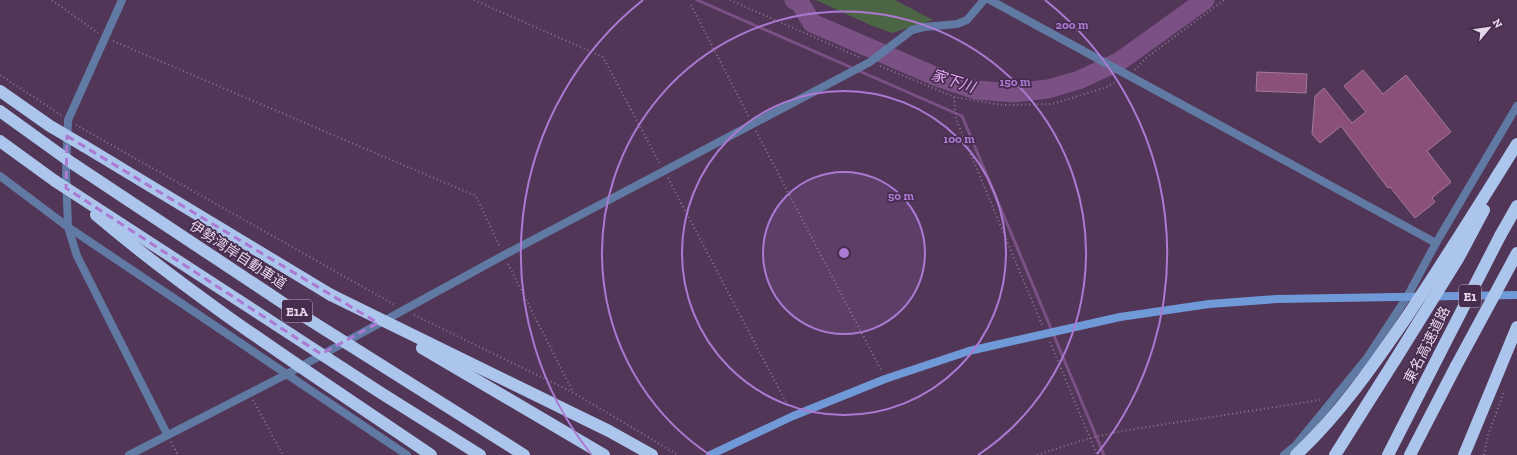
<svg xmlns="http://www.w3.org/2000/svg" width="1517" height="455" font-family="'Zilla Slab','Noto Sans JP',serif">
	<rect width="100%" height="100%" fill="#513658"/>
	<!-- green -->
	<polygon fill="#4c6645" points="816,0 895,0 933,20 892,33 870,25"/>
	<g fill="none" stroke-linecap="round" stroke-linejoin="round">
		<!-- stream -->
		<polyline stroke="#7a5085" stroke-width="3" points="697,0 962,116 1104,455"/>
		<!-- river -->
		<polyline stroke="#7a5085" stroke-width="19" points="794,0 800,3 812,23 937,77 976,90 1014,93 1048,89 1079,80 1120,61 1205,0"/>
	</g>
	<!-- building -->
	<g fill="#8a5079" stroke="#a57a97">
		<polygon points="1363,70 1383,94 1406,75 1451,132 1427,151 1451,182 1432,198 1435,202 1415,218 1390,187 1388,188 1341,126 1320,143 1312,134 1315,96 1324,88 1352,123 1366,112 1344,86"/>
		<polygon points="1257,72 1307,74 1306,93 1256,91"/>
	</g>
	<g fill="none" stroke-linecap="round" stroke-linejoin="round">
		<!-- path -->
		<g stroke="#8b7491" stroke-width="2" stroke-dasharray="1 3" stroke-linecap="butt">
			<polyline points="52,0 98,33"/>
			<polyline points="474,0 603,57 660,164"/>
			<polyline points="730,0 859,57"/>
			<polyline points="691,5 749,117"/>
			<polyline points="113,41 476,196 500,247"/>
			<polyline points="880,66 954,97 1002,105 1052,104 1104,88 1120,80"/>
			<polyline points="1135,70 1146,58 1224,0"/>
			<polyline points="0,75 61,115"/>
			<polyline points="954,97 956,119 1042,325"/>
			<polyline points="76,125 395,305"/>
			<polyline points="756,131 881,370"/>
			<polyline points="668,178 789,408"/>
			<polyline points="508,264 573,392"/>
			<polyline points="414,315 574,393 678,455"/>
			<polyline points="1050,342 1097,455"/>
			<polyline points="253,400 283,455"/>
			<polyline points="171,442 178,455"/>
			<polyline points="1037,455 1090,438 1128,430 1320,400"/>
			<polyline points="1484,455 1488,435 1504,392"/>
		</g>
		<!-- street -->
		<g stroke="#617aa3" stroke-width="8">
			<polyline points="122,0 68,120 66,173 68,227 77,256 167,434"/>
			<polyline points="990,0 1436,243"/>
			<polyline points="0,176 68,227 407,455"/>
			<polyline points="129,455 287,374 504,255 664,171 870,62 912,30 924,27 957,24 967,20 984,0"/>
			<polyline points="1284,455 1296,445 1367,358 1407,297 1436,243 1517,106"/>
		</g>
		<!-- secondary -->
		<polyline stroke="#7099d8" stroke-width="8" points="710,455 793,416 885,379 969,351 1120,317 1209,304 1277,299 1517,295"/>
		<!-- highway -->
		<g stroke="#acc5ec" stroke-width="12">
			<polyline points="0,141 55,181"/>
			<polyline points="84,146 331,295"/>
			<polyline points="1500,236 1517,206"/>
			<polyline points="1335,455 1395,360"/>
			<polyline points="1388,455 1439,355"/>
			<polyline points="1410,455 1456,366"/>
			<polyline points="1464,455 1517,327"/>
		</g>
		<!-- highway-bridge -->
		<g stroke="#acc5ec" stroke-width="12">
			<polyline points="0,91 50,126 84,146"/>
			<polyline points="0,111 72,163 289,307 524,455"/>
			<polyline points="55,181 381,393 480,455"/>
			<path d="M96 215C201 304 318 378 431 455"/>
			<polyline points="331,295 609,431 652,455"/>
			<polyline points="422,348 604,455"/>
			<polyline points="1439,355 1500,236"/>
			<polyline points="1395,360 1459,257 1484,210"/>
			<polyline points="1456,366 1517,253"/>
			<path d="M1296 455C1339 415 1373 366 1406 318 1444 261 1481 202 1517 144"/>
		</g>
	</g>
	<!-- marked area -->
	<path fill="none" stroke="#ac79d3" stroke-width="3" stroke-dasharray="8 5" stroke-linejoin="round" d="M67 136 156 190 378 323 321 354 66 188Z"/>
	<!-- distance rings -->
	<circle cx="844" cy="253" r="81" fill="#ac79d3" fill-opacity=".12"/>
	<g fill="none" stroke="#ac79d3" stroke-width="2">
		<circle cx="844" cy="253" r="81"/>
		<circle cx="844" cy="253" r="162"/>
		<path d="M710 455A242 242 0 1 1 978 455"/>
		<path d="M591 454A323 323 0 0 1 643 0M1045 0A323 323 0 0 1 1097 454"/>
	</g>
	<g text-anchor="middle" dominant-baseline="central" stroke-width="3.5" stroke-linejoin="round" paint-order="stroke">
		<!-- shield labels -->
		<g fill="#462c4d" stroke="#b7a4bc" stroke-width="1">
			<rect x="1459" y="285" width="22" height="22" rx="3"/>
			<rect x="282" y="300" width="30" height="22" rx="3"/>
		</g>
		<g font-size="13" font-weight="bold" fill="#e7d7eb">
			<text x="1470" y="296">E1</text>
			<text x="297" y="311">E1A</text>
		</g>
		<!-- street labels -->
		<g font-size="14" fill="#e7d7eb" stroke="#462c4d">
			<text transform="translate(238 255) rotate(33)">伊勢湾岸自動車道</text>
			<text transform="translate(1427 345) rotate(-63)">東名高速道路</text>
		</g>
		<!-- water labels -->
		<g font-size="15" font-style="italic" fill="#e6a9f7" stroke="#462c4d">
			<text transform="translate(953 81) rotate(18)">家下川</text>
		</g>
	</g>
	<circle cx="844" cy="253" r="6" fill="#ac79d3" stroke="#462c4d" stroke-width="2"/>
	<g font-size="12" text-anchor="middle" font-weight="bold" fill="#ac79d3" stroke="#462c4d" stroke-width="3.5" stroke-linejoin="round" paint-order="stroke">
		<text x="1072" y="29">200 m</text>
		<text x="1015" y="86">150 m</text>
		<text x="959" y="143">100 m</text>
		<text x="901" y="200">50 m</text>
	</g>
	<!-- north arrow -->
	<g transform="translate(1489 28) rotate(61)" stroke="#462c4d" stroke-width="3" paint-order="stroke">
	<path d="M0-3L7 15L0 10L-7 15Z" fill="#e7d7eb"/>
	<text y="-6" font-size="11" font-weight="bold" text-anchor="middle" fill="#e7d7eb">N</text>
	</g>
</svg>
